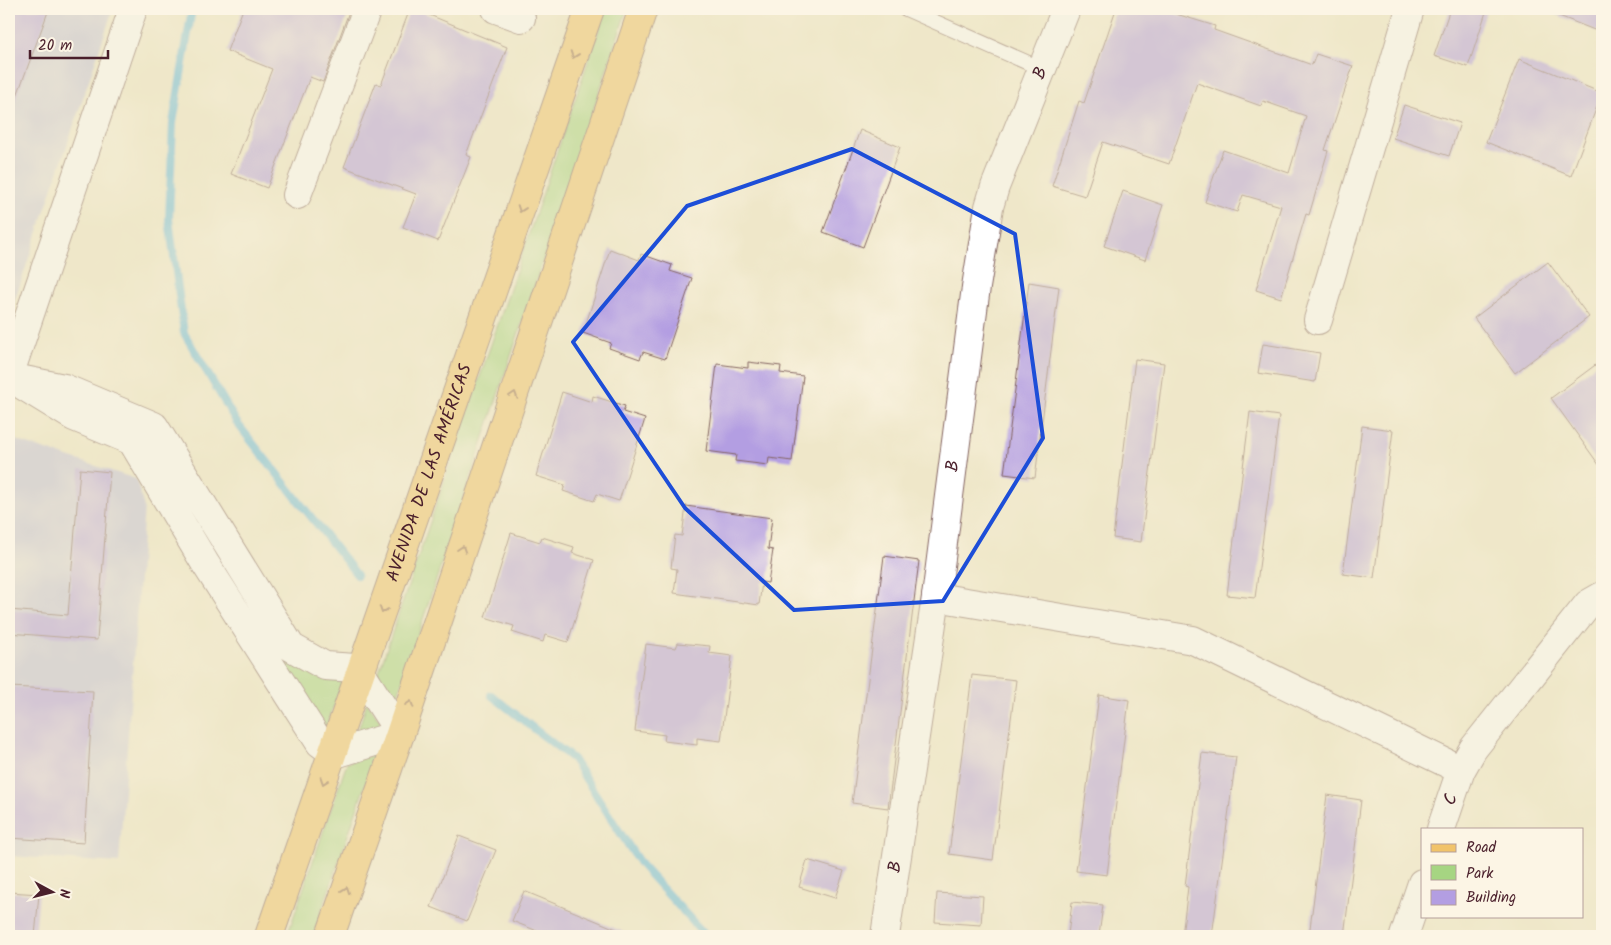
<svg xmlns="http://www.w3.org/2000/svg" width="1611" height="945" font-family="Kalam,sans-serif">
	<rect width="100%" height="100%" fill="#fcf5e5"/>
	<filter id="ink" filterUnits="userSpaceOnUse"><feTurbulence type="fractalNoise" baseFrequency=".02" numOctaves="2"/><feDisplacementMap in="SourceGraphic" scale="10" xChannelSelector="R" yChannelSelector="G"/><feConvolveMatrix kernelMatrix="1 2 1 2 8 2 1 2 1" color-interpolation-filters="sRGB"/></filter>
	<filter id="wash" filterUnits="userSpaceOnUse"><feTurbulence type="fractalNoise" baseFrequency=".0096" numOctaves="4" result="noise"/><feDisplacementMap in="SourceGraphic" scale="20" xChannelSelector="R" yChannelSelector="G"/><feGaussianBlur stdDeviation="1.12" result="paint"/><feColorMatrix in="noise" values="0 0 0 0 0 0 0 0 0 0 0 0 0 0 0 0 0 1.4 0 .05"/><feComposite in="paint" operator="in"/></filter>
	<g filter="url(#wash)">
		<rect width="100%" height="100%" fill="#efe7c9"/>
		<!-- industrial -->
		<g fill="#c2c1dc">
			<polygon points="9,9 113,9 9,317"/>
			<polygon points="9,438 136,479 144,507 119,863 9,856"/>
		</g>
		<!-- green -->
		<g fill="#a6d582" stroke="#787a56">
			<polygon points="606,9 627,9 395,703 377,677"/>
			<polygon points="147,434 285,654 344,678 325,731 165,475"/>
			<polygon points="367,702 385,728 356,737"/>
			<polygon points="376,754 313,936 287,936 347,763"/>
		</g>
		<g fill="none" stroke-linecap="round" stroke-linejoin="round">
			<!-- stream -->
			<g stroke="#65bae1" stroke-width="8">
				<polyline points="192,9 173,123 169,219 184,333 237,423 357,575"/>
				<polyline points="491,695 573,759 641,865 706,936"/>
			</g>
		</g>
		<g id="blocks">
			<!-- building -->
			<g fill="#b39ee2">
				<polygon points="9,9 49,9 11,112 9,111"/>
				<polygon points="243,9 350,9 323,82 310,77 267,188 231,174 272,69 227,51"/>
				<polygon points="410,9 415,9 507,47 466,155 471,157 438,241 403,227 416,194 344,167 376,83 381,85"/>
				<polygon points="1116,9 1160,9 1215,26 1214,30 1312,65 1316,54 1353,66 1325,150 1328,151 1309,215 1306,214 1281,298 1256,290 1281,206 1243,195 1237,212 1205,202 1223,150 1289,173 1306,116 1263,101 1261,106 1197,83 1169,164 1103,142 1085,196 1052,186 1079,101 1084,103"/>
				<polygon points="1450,9 1487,9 1468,67 1434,56"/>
				<polygon points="1544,9 1602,9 1602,33 1544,10"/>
				<polygon points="1519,59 1602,93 1571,176 1486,142"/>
				<polygon points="1404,105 1460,123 1449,156 1393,138"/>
				<polygon points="860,130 900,147 863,247 823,232"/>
				<polygon points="1123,191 1163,205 1145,260 1104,246"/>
				<polygon points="610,249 639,260 641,254 672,265 670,271 692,278 665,359 643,352 640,359 609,348 611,343 583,333"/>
				<polygon points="1548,262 1589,317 1515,373 1474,318"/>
				<polygon points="1029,282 1059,287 1035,478 1004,474"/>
				<polygon points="1263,344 1320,353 1315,382 1258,373"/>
				<polygon points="1135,359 1164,363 1141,542 1113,538"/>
				<polygon points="1602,360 1602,469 1551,398"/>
				<polygon points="748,362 781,366 780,373 803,376 792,461 769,458 768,465 735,461 736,455 706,451 717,364 748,368"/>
				<polygon points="562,392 592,402 593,396 625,406 623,412 645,419 619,501 597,494 594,501 563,491 565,485 536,476"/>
				<polygon points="1250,412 1279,416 1255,598 1227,595"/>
				<polygon points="1362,426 1393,430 1374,578 1343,574"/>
				<polygon points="80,469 110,472 97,640 9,633 9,610 68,615"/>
				<polygon points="686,506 772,518 768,549 773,550 768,583 762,582 759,605 674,593 677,569 671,568 675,535 682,536"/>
				<polygon points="511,533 540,542 542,537 574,547 572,553 594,560 568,642 545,635 543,642 512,632 514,626 485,617"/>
				<polygon points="884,556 919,561 888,808 852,803"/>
				<polygon points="678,643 710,646 709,653 732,656 721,741 697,738 697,745 664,741 665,735 635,731 646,644 676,648"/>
				<polygon points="972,675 1016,680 993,860 949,854"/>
				<polygon points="9,687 93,691 84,843 9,838"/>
				<polygon points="1099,695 1129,700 1107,875 1076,871"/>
				<polygon points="1202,753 1236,757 1212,936 1182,936 1188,887 1185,886"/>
				<polygon points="1327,795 1361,800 1344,936 1309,936"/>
				<polygon points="459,836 496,850 467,921 431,907"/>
				<polygon points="807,860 844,871 835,898 799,887"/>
				<polygon points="524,891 633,936 550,936 512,921"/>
				<polygon points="9,892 39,894 35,936 9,936"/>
				<polygon points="937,893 983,896 981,925 935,922"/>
				<polygon points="1072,902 1103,905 1099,936 1068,935"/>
			</g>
		</g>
	</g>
	<g filter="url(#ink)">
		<use href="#blocks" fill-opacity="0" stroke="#846562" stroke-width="1"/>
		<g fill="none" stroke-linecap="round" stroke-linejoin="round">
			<!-- lane casing -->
			<g stroke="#846562" stroke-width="16">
				<polyline id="lane" points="906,9 1042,69"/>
			</g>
			<!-- street casing -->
			<g stroke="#846562" stroke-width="30">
				<g id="street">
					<polyline points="496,9 521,18"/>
					<polyline points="297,195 367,9"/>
					<polyline points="1318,320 1410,9"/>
					<polyline points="9,376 133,9"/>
					<polygon points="9,377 64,388 154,426 291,647 325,666 356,668 361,673 400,734 335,754 320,743 205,563 132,441 74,417"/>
					<polyline points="936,597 1193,640 1461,770"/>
					<path id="s1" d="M1441 829 1461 770 1473 749 1588 604 1602 596"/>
					<path id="s2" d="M885 936 936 597 976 287 989 207 995 187 1066 9"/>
					<polyline points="1404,936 1422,883"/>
				</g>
			</g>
			<!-- primary casing -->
			<g stroke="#846562" stroke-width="30">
				<g id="primary">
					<path id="s3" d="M269 936 590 9"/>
					<polyline points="330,936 400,734 643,9"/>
				</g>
			</g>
			<!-- lane -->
			<use href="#lane" stroke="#fff" stroke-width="14"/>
			<!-- street -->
			<use href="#street" stroke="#fff" stroke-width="28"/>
			<!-- primary -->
			<use href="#primary" stroke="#f1c36a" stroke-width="28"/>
		</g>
		<!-- one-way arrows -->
		<defs><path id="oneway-chevron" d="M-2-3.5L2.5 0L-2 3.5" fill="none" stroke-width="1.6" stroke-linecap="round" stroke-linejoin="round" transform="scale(1.25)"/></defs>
		<g stroke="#956947">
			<use href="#oneway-chevron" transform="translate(574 55) rotate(109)"/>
			<use href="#oneway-chevron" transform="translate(521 209) rotate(109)"/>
			<use href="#oneway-chevron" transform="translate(514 395) rotate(-72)"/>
			<use href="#oneway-chevron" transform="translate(462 549) rotate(-72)"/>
			<use href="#oneway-chevron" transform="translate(383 610) rotate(109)"/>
			<use href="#oneway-chevron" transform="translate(410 704) rotate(-72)"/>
			<use href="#oneway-chevron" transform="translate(324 781) rotate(109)"/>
			<use href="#oneway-chevron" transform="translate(346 890) rotate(-71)"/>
		</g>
	</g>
	<!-- marked area -->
	<path d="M0 0H1611V945H0ZM852 149 1015 234 1043 438 943 601 794 610 685 508 573 342 687 206Z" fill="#efe7c9" fill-opacity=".55" fill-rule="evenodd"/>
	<path fill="none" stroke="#1d4ed8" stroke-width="4" stroke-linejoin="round" d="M852 149 1015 234 1043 438 943 601 794 610 685 508 573 342 687 206Z"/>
	<g text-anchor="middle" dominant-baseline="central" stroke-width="4" stroke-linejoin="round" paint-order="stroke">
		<!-- street labels -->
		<g font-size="18" fill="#4a1f2b" stroke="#fcf5e5">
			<text stroke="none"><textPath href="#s2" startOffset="880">B</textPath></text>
			<text stroke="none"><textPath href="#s2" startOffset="475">B</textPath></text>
			<text stroke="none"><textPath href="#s3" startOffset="490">AVENIDA DE LAS AMÉRICAS</textPath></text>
			<text stroke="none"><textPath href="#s1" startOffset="31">C</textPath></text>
			<text stroke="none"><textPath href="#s2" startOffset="70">B</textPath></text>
		</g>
	</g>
	<!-- margin -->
	<rect width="1611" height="945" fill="none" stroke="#fcf5e5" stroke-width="30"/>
	<!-- legend -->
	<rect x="1421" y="828" width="162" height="90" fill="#fcf5e5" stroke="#b59f9b"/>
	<rect x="1431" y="844" width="25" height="8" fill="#f1c36a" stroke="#b59f9b"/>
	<text x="1466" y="852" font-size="15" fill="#4a1f2b">Road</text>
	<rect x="1431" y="865" width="25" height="15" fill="#a6d582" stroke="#b59f9b"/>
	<text x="1466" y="878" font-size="15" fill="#4a1f2b">Park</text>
	<rect x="1431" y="890" width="25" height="15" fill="#b39ee2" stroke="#b59f9b"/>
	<text x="1466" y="902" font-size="15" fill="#4a1f2b">Building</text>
	<!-- north arrow -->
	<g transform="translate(52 892) rotate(97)" stroke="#fcf5e5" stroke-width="4" paint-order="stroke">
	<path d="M0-4L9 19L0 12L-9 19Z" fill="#4a1f2b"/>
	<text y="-8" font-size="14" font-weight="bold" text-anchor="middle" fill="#4a1f2b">N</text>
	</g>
	<!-- scale -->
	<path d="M30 50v8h78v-8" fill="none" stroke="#4a1f2b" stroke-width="2.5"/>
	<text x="38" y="50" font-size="15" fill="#4a1f2b" stroke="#fcf5e5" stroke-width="4" paint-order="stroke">20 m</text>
</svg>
